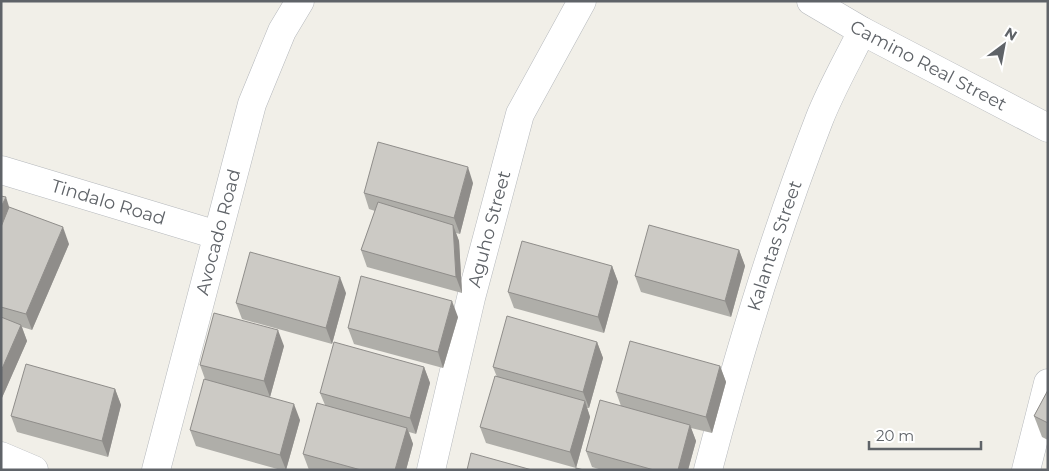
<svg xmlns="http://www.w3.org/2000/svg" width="1049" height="471" font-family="Montserrat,sans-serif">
	<rect width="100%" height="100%" fill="#f1efe8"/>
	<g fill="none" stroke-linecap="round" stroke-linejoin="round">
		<!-- minor casing -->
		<g stroke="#b5b8bc" stroke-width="29">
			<g id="minor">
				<path id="s1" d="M811 1 862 31 1048 128"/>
				<path id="s2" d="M1 170 217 235"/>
				<polyline points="1,456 34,470"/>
				<path id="s3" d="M156 470 252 104 282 31 300 1"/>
				<path id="s4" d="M431 470 471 298 520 114 582 1"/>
				<path id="s5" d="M708 470C739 352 775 233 819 120 831 89 848 60 862 31"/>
				<polyline points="1026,470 1048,383"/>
			</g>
		</g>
		<!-- minor -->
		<use href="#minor" stroke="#fff" stroke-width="28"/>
	</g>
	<!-- wall -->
	<g fill="#afaea9">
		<polygon points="473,183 460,234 456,233 459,241 462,293 367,267 361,250 375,211 369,209 364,193"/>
		<polygon points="1,196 9,207 69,244 32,330 22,327 27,341 1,400"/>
		<polygon points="739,250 745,266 731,317 641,292 635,276"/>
		<polygon points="612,266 618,282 604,333 514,308 508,292"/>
		<polygon points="346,293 332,344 242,319 236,303"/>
		<polygon points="458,317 443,368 354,344 348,328"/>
		<polygon points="597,342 603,358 589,408 587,408 590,417 576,468 486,443 480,427 497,377 493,367"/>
		<polygon points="284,346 270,397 300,420 286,470 281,470 196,446 190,430 205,379 200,365"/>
		<polygon points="720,366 726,382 712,433 691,428 696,441 688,470 602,470 592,467 586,451 621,406 616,392"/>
		<polygon points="424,367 430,383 416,434 409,432 413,444 406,470 309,470 303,454 325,405 320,393"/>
		<polygon points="115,389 121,405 108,457 17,432 11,416"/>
		<polygon points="1048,390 1048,440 1042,437 1034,416"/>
	</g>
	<!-- shaded-wall -->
	<g fill="#8f8d8a">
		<polygon points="468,167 473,183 460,234 454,218"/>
		<polygon points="6,197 11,213 1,236 1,207"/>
		<polygon points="453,225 459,241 462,293 456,277"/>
		<polygon points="63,227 69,244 32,330 26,314"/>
		<polygon points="739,250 745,266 731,317 725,301"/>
		<polygon points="612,266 618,282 604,333 598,317"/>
		<polygon points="340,277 346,293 332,344 326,328"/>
		<polygon points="452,301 458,317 443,368 438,352"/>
		<polygon points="21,325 27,341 1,400 1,371"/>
		<polygon points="278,330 284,346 270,397 264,381"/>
		<polygon points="597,342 603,358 589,408 583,392"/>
		<polygon points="720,366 726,382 712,433 706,417"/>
		<polygon points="424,367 430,383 416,434 410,418"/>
		<polygon points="115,389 121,405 108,457 102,441"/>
		<polygon points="585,401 590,417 576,468 570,452"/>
		<polygon points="294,404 300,420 286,470 280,455"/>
		<polygon points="690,425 696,441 688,470 678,470"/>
		<polygon points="407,428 413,444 406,470 395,470"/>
	</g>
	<!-- building -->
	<g fill="#cccac5" stroke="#8f8d8a">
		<polygon points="378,142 468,167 454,218 364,193"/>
		<polygon points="1,196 6,197 1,207"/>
		<polygon points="378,202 453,225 456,277 361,250"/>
		<polygon points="9,207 63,227 26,314 1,307 1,227"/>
		<polygon points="649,225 739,250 725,301 635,276"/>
		<polygon points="522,241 612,266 598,317 508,292"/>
		<polygon points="250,252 340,277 326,328 236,303"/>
		<polygon points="361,276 452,301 438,352 348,328"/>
		<polygon points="214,313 278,330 264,381 200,365"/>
		<polygon points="507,316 597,342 583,392 493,367"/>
		<polygon points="1,317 21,325 1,371"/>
		<polygon points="630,341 720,366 706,417 616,392"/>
		<polygon points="334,342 424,367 410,418 320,393"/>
		<polygon points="26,364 115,389 102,441 11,416"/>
		<polygon points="495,376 585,401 570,452 480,427"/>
		<polygon points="204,379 294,404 280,455 190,430"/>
		<polygon points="1048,390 1048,423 1034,416"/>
		<polygon points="600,400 690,425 678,470 654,470 586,451"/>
		<polygon points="317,403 407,428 395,470 361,470 303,454"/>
		<polygon points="471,453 532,470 467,470"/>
		<polygon points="576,468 584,470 576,470"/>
	</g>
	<g text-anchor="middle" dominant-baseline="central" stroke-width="4.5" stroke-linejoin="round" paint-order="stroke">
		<!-- street labels -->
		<g font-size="18" fill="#5f6368" stroke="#fff">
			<text stroke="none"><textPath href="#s1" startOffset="134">Camino Real Street</textPath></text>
			<text stroke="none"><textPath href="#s2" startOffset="112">Tindalo Road</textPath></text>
			<text stroke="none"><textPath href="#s4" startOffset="248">Aguho Street</textPath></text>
			<text stroke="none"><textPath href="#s3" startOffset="246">Avocado Road</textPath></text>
			<text stroke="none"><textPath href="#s5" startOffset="234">Kalantas Street</textPath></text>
		</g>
	</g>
	<!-- border -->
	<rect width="1049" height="471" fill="none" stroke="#5f6368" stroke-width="5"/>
	<!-- north arrow -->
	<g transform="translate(1004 45) rotate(32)" stroke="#ffffff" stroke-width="4" paint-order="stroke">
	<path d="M0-4L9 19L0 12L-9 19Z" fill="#5f6368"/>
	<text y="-8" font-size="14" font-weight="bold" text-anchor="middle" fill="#5f6368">N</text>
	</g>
	<!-- scale -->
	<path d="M869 441v8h112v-8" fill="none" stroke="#5f6368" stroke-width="2.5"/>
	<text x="876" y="441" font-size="15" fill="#5f6368" stroke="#ffffff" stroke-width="4" paint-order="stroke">20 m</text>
</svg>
